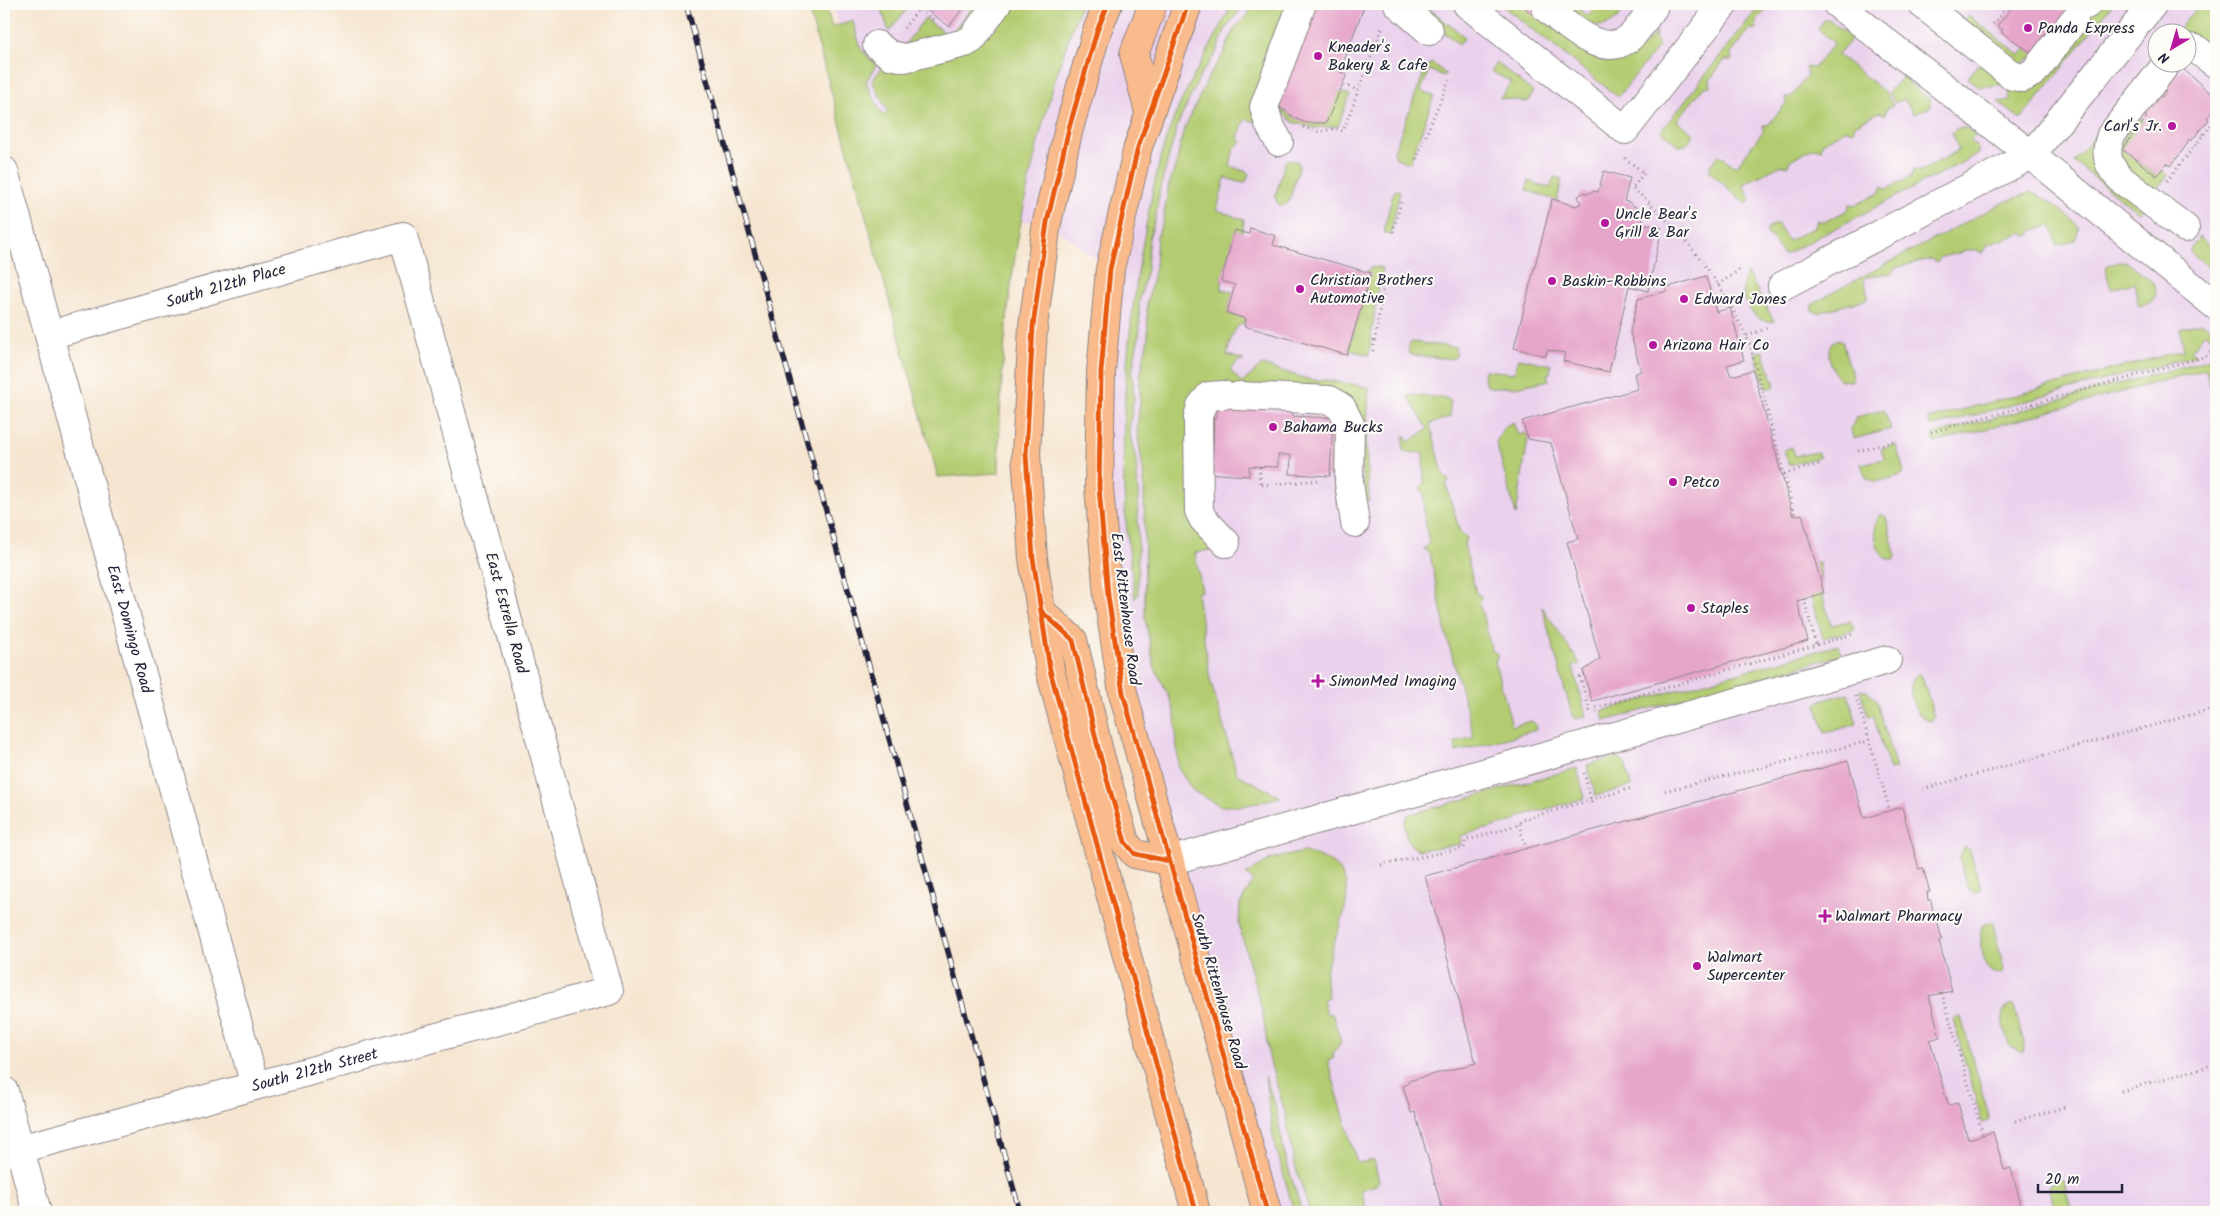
<svg xmlns="http://www.w3.org/2000/svg" width="2220" height="1216" font-family="Kalam,sans-serif">
	<rect width="100%" height="100%" fill="#fdfcf7"/>
	<filter id="ink" filterUnits="userSpaceOnUse"><feTurbulence type="fractalNoise" baseFrequency=".02" numOctaves="2"/><feDisplacementMap in="SourceGraphic" scale="10" xChannelSelector="R" yChannelSelector="G"/><feConvolveMatrix kernelMatrix="1 2 1 2 8 2 1 2 1" color-interpolation-filters="sRGB"/></filter>
	<filter id="wash" filterUnits="userSpaceOnUse"><feTurbulence type="fractalNoise" baseFrequency=".0096" numOctaves="4" result="noise"/><feDisplacementMap in="SourceGraphic" scale="20" xChannelSelector="R" yChannelSelector="G"/><feGaussianBlur stdDeviation="1.12" result="paint"/><feColorMatrix in="noise" values="0 0 0 0 0 0 0 0 0 0 0 0 0 0 0 0 0 1.4 0 .05"/><feComposite in="paint" operator="in"/></filter>
	<g filter="url(#wash)">
		<rect width="100%" height="100%" fill="#f6e5d0"/>
		<!-- built -->
		<path fill="#ead1ec" fill-rule="evenodd" d="M832 4H2216V1212H1267L1108 596 1110 269 1047 222 894 219ZM2158 32H2188V62H2158Z"/>
		<!-- green -->
		<g fill="#b3cc71" stroke="#6a7756">
			<path d="M807 4H825L832 27 853 21 861 49 876 65 866 82 882 115 888 112 872 81 882 67 895 68 1009 4H1081C1024 155 999 312 999 473L938 477Z"/>
			<polygon points="880,4 906,4 909,6 889,32"/>
			<polygon points="975,4 988,4 965,34 904,46 925,18 949,36"/>
			<path d="M1232 4H1245L1226 28 1215 55 1201 74 1178 124 1160 188 1155 220 1149 238 1147 268 1139 303 1140 330 1132 372 1134 397 1130 422 1129 432 1136 459 1138 493V595L1135 599C1131 563 1125 527 1124 490 1121 403 1129 317 1145 231 1152 194 1159 153 1174 118 1190 78 1214 43 1232 4Z"/>
			<path d="M1254 4H1295L1264 124 1245 119 1238 137 1242 142 1234 148 1230 166 1247 172 1249 174 1246 182 1243 183 1225 178 1217 210 1244 220 1242 232 1235 231 1221 281H1223L1221 289 1233 292 1227 313 1246 319 1245 323C1232 325 1230 345 1227 355L1244 360 1242 362 1240 360 1230 370 1242 383 1262 365 1311 380H1325L1369 387 1366 446 1369 500 1365 502 1356 415 1205 392 1214 549 1195 553 1202 591 1197 593 1210 679 1237 774 1281 797 1243 806H1221L1193 791 1181 773 1178 765 1175 715 1171 701 1154 666 1145 617 1144 477 1137 430 1140 402V377L1148 338 1147 303 1155 268 1157 237 1163 221 1168 188 1177 161 1183 132 1209 76 1223 55 1233 31 1247 15Z"/>
			<polygon points="1411,4 1423,4 1465,37 1459,45"/>
			<polygon points="1500,4 1525,4 1587,53 1601,60 1615,62 1630,58 1640,50 1656,32 1655,39 1659,46 1618,97"/>
			<path d="M1558 4H1571L1588 16 1598 4H1620C1622 11 1621 17 1614 21 1593 35 1576 16 1558 4Z"/>
			<polygon points="1761,4 1770,4 1756,22 1757,29 1750,29 1731,54 1732,60 1725,60 1710,79 1711,86 1704,87 1677,120 1694,134 1686,145 1679,146 1661,131"/>
			<polygon points="2097,4 2113,4 2022,118 2019,118 1998,102 2010,100 2008,84 1979,87 1967,78 1982,61 2011,83"/>
			<polygon points="2199,4 2216,4 2216,55 2188,42 2188,32 2177,32"/>
			<polygon points="1968,15 2020,55 2026,49 2035,55 2018,66 1961,23"/>
			<polygon points="1829,19 1850,37 1851,40 1838,55 1886,93 1893,105 1887,108 1885,115 1879,112 1855,125 1853,131 1847,129 1822,143 1821,150 1814,148 1790,160 1788,166 1782,165 1743,184 1750,199 1748,203 1744,203 1710,172 1710,165 1719,155 1736,167 1763,131 1763,125 1768,125 1786,103 1785,97 1791,97 1807,76 1806,67 1814,68 1834,43 1818,29 1824,20"/>
			<polygon points="2157,57 2106,130 2143,207 2139,213 2074,162"/>
			<polygon points="1432,63 1446,74 1444,76 1429,70 1421,91 1434,96 1410,163 1396,158 1394,151 1426,67"/>
			<polygon points="1497,63 1533,92 1528,102 1500,98 1512,82 1492,72 1493,66"/>
			<polygon points="1902,77 1930,100 1930,107 1914,114 1904,99 1895,103 1888,92"/>
			<path d="M1341 92 1350 95 1338 126 1314 128 1293 122 1278 109V106C1293 120 1306 124 1326 123L1338 93Z"/>
			<polygon points="2138,115 2144,120 2122,149 2156,176 2162,170 2168,175 2153,194 2124,171 2117,145"/>
			<polygon points="1958,128 1967,128 1976,135 1970,141 1978,148 1978,154 1784,255 1766,232 1770,226 1778,224 1788,241 1815,227 1817,220 1824,222 1848,210 1850,204 1856,205 1879,193 1882,186 1887,189 1911,177 1914,170 1921,171 1959,150 1951,133"/>
			<polygon points="1288,159 1298,162 1299,166 1289,202 1283,206 1278,204 1275,197 1285,162"/>
			<polygon points="1554,177 1562,179 1557,201 1526,190 1529,181 1550,188"/>
			<polygon points="1396,190 1400,191 1390,235 1385,233 1384,228 1393,194"/>
			<path d="M2031 192C2044 197 2074 217 2079 229L2075 241 2057 245 2051 226 2033 230 2028 237 2022 233 1987 245 1982 253 1975 249 1941 257 1937 262 1930 259 1895 268 1890 275 1885 273 1864 278 1868 297 1867 299 1817 313 1812 310V305L1835 291 2002 203Z"/>
			<polygon points="2199,237 2216,251 2216,273 2189,251"/>
			<polygon points="2119,262 2127,262 2155,284 2156,295 2150,303 2139,306 2134,283 2111,289 2105,268 2107,265"/>
			<polygon points="1379,267 1383,269 1377,293 1369,355 1349,350 1370,273 1367,272 1370,268"/>
			<path d="M1747 272 1774 321C1758 325 1744 306 1743 292 1742 285 1745 279 1747 272Z"/>
			<polygon points="2200,323 2205,324 2216,333 2216,340 2205,333 2191,351 2197,355 1930,427 1928,419 2184,350 2180,329"/>
			<path d="M1839 339 1842 341 1853 379 1851 381 1840 380C1831 370 1821 344 1839 339Z"/>
			<polygon points="1412,342 1455,347 1456,356 1453,359 1412,355 1409,354 1408,345"/>
			<polygon points="1763,351 1775,386 1766,389 1755,353"/>
			<path d="M1519 358 1551 365 1550 373 1547 374 1549 380 1516 387H1489C1483 383 1484 377 1485 370L1514 373Z"/>
			<polygon points="2210,359 2214,362 2210,368 2216,371 2216,388 2210,386 2206,369 1934,443 1932,435"/>
			<polygon points="1409,395 1446,398 1450,400 1450,417 1430,424 1444,476 1449,480 1446,485 1460,532 1467,538 1464,544 1476,593 1482,597 1479,602 1492,651 1498,654 1495,662 1512,726 1531,721 1535,724 1536,730 1456,752 1455,742 1474,737 1446,634 1430,554 1424,549 1429,544 1424,512 1424,493 1420,488 1424,483 1423,453 1405,452 1403,450 1404,435 1409,442 1428,429 1409,398"/>
			<polygon points="1884,410 1891,429 1853,439 1851,429 1856,417"/>
			<polygon points="1513,422 1518,435 1526,433 1528,439 1516,515 1496,442 1504,427"/>
			<polygon points="1332,436 1336,436 1340,506 1337,504 1334,477 1330,476"/>
			<polygon points="1896,445 1904,471 1902,475 1876,482 1866,478 1861,464 1884,459 1881,449"/>
			<polygon points="1792,447 1795,456 1817,452 1820,457 1789,465 1784,450"/>
			<path d="M1881 514 1886 517 1896 557 1894 560 1885 558C1875 550 1871 523 1881 514Z"/>
			<polygon points="1819,562 1822,594 1831,625 1850,621 1855,630 1823,638 1811,597 1805,564"/>
			<polygon points="1542,607 1580,664 1573,667 1586,716 1575,719 1572,715"/>
			<polygon points="1838,645 1842,655 1605,721 1602,711"/>
			<path d="M1919 673 1922 676 1934 717 1931 721C1913 719 1902 683 1919 673Z"/>
			<polygon points="1860,690 1867,690 1876,699 1896,769 1890,770 1873,715 1868,716"/>
			<polygon points="1848,693 1857,724 1825,733 1816,704 1820,701"/>
			<polygon points="1616,757 1625,763 1631,786 1596,796 1587,765"/>
			<path d="M1577 768 1585 798 1518 817 1515 821 1460 836 1461 844 1420 850C1408 848 1406 835 1404 824L1407 816 1411 814Z"/>
			<polygon points="1965,847 1970,850 1981,889 1978,893 1975,893 1967,888 1959,857"/>
			<path d="M1304 852C1380 869 1333 927 1326 973 1325 981 1327 989 1328 997L1323 999 1327 1014 1332 1013 1341 1042 1333 1053 1334 1058 1328 1061 1357 1163 1374 1160 1379 1181 1376 1185 1361 1190 1367 1212H1310L1294 1162 1286 1116 1269 1058 1263 1015 1239 925 1240 904 1253 881 1246 874 1271 859Z"/>
			<path d="M1990 921 1993 924 2004 969 2003 973C1997 974 1991 974 1988 968 1982 959 1978 933 1983 924Z"/>
			<path d="M2012 1004 2014 1006 2025 1047V1050L2022 1053 2009 1045C2006 1032 1994 1010 2012 1004Z"/>
			<polygon points="1961,1017 1990,1120 1982,1122 1953,1019"/>
			<polygon points="1265,1076 1275,1105 1285,1157 1302,1212 1294,1212 1273,1137"/>
			<polygon points="2056,1178 2064,1181 2072,1212 2056,1212 2048,1186"/>
		</g>
		<g id="blocks">
			<!-- building -->
			<g fill="#e6a5cb">
				<polygon points="918,4 967,4 949,26"/>
				<polygon points="1313,4 1365,4 1340,72 1347,74 1326,123 1307,123 1298,120 1278,106"/>
				<polygon points="1520,4 1550,4 1538,19"/>
				<polygon points="2015,4 2085,4 2094,11 2082,27 2035,55 2001,32 2003,30 1997,26"/>
				<polygon points="2182,68 2216,98 2216,107 2207,118 2209,120 2191,141 2189,139 2187,142 2188,143 2171,166 2167,163 2157,176 2122,149 2147,117 2140,111 2156,92 2162,97 2166,92 2164,90"/>
				<polygon points="1604,171 1630,178 1624,201 1631,203 1634,207 1635,206 1643,218 1642,223 1662,228 1648,291 1629,286 1609,372 1563,361 1565,353 1547,350 1546,356 1514,348 1552,199 1576,206 1581,203 1578,196 1585,192 1587,194 1593,191 1598,192"/>
				<polygon points="1250,228 1276,236 1273,245 1371,273 1347,355 1244,326 1246,319 1227,313 1235,285 1221,281 1235,230 1249,234"/>
				<polygon points="1706,276 1716,312 1730,308 1744,360 1727,365 1731,376 1753,370 1793,516 1802,514 1824,593 1797,601 1808,641 1592,701 1583,671 1600,659 1567,542 1578,539 1551,443 1528,439 1522,421 1638,389 1634,374 1641,371 1630,332 1638,299 1667,291 1665,288"/>
				<polygon points="1217,405 1292,413 1292,416 1333,418 1330,476 1290,474 1291,455 1278,455 1278,467 1249,466 1249,476 1204,473 1206,450 1213,451 1214,417 1217,417"/>
				<polygon points="1848,761 1864,818 1902,807 1919,869 1923,868 1930,892 1927,892 1928,900 1931,900 1934,918 1936,917 1942,939 1939,941 1952,991 1929,996 1940,1037 1930,1040 1948,1105 1958,1103 1968,1139 1993,1132 2004,1170 2011,1168 2023,1212 1443,1212 1415,1112 1411,1113 1403,1086 1408,1084 1408,1081 1476,1063 1425,876"/>
			</g>
		</g>
	</g>
	<g filter="url(#ink)">
		<use href="#blocks" fill-opacity="0" stroke="#8c8486" stroke-width="1"/>
		<g fill="none" stroke-linecap="round" stroke-linejoin="round">
			<!-- minor casing -->
			<g stroke="#8c8486" stroke-width="30">
				<g id="minor">
					<polyline points="1398,4 1429,31"/>
					<polyline points="1467,4 1625,130 1724,4"/>
					<polyline points="1837,4 2031,155 2216,306"/>
					<polyline points="1922,4 2013,76 2023,78 2034,72 2074,20"/>
					<polyline points="2086,5 2087,4"/>
					<path d="M1546 8C1566 24 1601 59 1628 39 1638 32 1645 17 1653 8"/>
					<polyline points="877,45 890,55 905,58 965,43 972,39 997,4"/>
					<polyline points="2188,48 2196,49 2216,64"/>
					<path d="M2168 62 2111 135C2104 154 2107 166 2122 180L2185 228"/>
					<polyline points="1279,142 1269,124 1264,107 1302,4"/>
					<path id="s1" d="M4 171 255 1086"/>
					<polyline points="1782,286 2031,155 2153,4"/>
					<polyline points="1223,395 1209,396 1201,406 1198,417 1199,511 1203,519 1226,543"/>
					<polyline points="1239,396 1330,400 1342,408 1350,424 1349,483 1355,523"/>
					<polyline points="1169,861 1887,660"/>
					<polyline points="4,1091 37,1212"/>
					<path id="s2" d="M20 1149 609 991 403 236 49 335"/>
				</g>
			</g>
			<!-- major casing -->
			<g stroke="#8c8486" stroke-width="30">
				<g id="major">
					<polyline points="1108,4 1097,31 1069,128 1047,222 1033,326 1026,454 1033,558 1050,670 1196,1212"/>
					<polyline points="1188,4 1138,147 1110,269 1101,372 1099,487 1108,596 1123,693 1267,1212"/>
					<polyline points="1149,112 1134,54 1153,4"/>
					<polyline points="1041,611 1073,640 1099,752 1125,842 1135,854 1169,861"/>
				</g>
			</g>
			<!-- path -->
			<g stroke="#8c8486" stroke-width="3" stroke-dasharray="1 4" stroke-linecap="butt">
				<polyline points="912,4 935,21"/>
				<polyline points="1993,24 2009,4"/>
				<polyline points="904,28 919,9"/>
				<polyline points="1344,85 1358,90"/>
				<polyline points="1303,127 1320,132 1335,128 1343,131 1382,28"/>
				<polyline points="2199,131 2203,135"/>
				<path d="M1625 158 1644 173 1632 188C1683 230 1724 284 1750 345L1795 516"/>
				<polyline points="1416,159 1449,80"/>
				<polyline points="2167,181 2216,119"/>
				<polyline points="1393,232 1402,198"/>
				<polyline points="1718,285 1739,270"/>
				<polyline points="1747,336 1770,327"/>
				<polyline points="1373,351 1385,277"/>
				<polyline points="1931,432 2207,356 2216,345"/>
				<polyline points="1858,451 1895,441"/>
				<polyline points="1260,467 1260,485 1321,480"/>
				<polyline points="1784,474 1820,464"/>
				<polyline points="1804,599 1816,645"/>
				<polyline points="1585,675 1580,677 1591,715"/>
				<polyline points="1856,696 1890,811"/>
				<polyline points="1596,712 1595,708 1854,634"/>
				<polyline points="1584,773 1592,804"/>
				<polyline points="1923,789 2216,708"/>
				<polyline points="1665,791 1869,741"/>
				<polyline points="1519,824 1526,849"/>
				<polyline points="1381,865 1464,848 1465,841 1519,824 1521,820 1632,788"/>
				<polyline points="1942,993 1983,1135"/>
				<polyline points="2121,1091 2216,1064"/>
				<polyline points="2015,1121 2065,1107"/>
			</g>
			<!-- minor -->
			<use href="#minor" stroke="#fff" stroke-width="28"/>
			<!-- major -->
			<use href="#major" stroke="#fabb8c" stroke-width="28"/>
			<!-- rail casing -->
			<g stroke="#22223b" stroke-width="5.5">
				<polyline id="rail" points="686,4 1020,1212"/>
			</g>
			<!-- rail -->
			<use href="#rail" stroke="#fdfcf7" stroke-width="4" stroke-dasharray="11" stroke-linecap="butt"/>
			<!-- cycleway casing -->
			<g stroke="#fdfcf7" stroke-width="8">
				<g id="cycleway">
					<polyline points="1108,4 1097,31 1069,128 1047,222 1033,326 1026,454 1033,558 1050,670 1196,1212"/>
					<polyline points="1188,4 1138,147 1110,269 1101,372 1099,487 1108,596 1123,693 1267,1212"/>
					<polyline points="1041,611 1073,640 1099,752 1125,842 1135,854 1169,861"/>
				</g>
			</g>
			<!-- cycleway -->
			<use href="#cycleway" stroke="#e8590c" stroke-width="5"/>
		</g>
	</g>
	<!-- markers -->
	<g fill="#b5179e" stroke="#fdfcf7" stroke-width="2">
		<circle cx="2028" cy="28" r="5"/>
		<circle cx="1318" cy="56" r="5"/>
		<circle cx="2172" cy="126" r="5"/>
		<circle cx="1605" cy="223" r="5"/>
		<circle cx="1552" cy="281" r="5"/>
		<circle cx="1300" cy="289" r="5"/>
		<circle cx="1684" cy="299" r="5"/>
		<circle cx="1653" cy="345" r="5"/>
		<circle cx="1273" cy="427" r="5"/>
		<circle cx="1673" cy="482" r="5"/>
		<circle cx="1691" cy="608" r="5"/>
		<path d="M1315.5 673.5h5v5h5v5h-5v5h-5v-5h-5v-5h5z"/>
		<path d="M1822.5 908.5h5v5h5v5h-5v5h-5v-5h-5v-5h5z"/>
		<circle cx="1697" cy="966" r="5"/>
	</g>
	<g text-anchor="middle" dominant-baseline="central" stroke-width="4" stroke-linejoin="round" paint-order="stroke">
		<!-- poi labels -->
		<g font-size="16" fill="#22223b" stroke="#fdfcf7" text-anchor="start">
			<text x="2038" y="28">Panda Express</text>
			<text x="1328" y="47">Kneader's<tspan x="1328" dy="18">Bakery &amp; Cafe</tspan></text>
			<text x="2162" y="126" text-anchor="end">Carl's Jr.</text>
			<text x="1615" y="214">Uncle Bear's<tspan x="1615" dy="18">Grill &amp; Bar</tspan></text>
			<text x="1310" y="280">Christian Brothers<tspan x="1310" dy="18">Automotive</tspan></text>
			<text x="1562" y="281">Baskin-Robbins</text>
			<text x="1694" y="299">Edward Jones</text>
			<text x="1663" y="345">Arizona Hair Co</text>
			<text x="1283" y="427">Bahama Bucks</text>
			<text x="1683" y="482">Petco</text>
			<text x="1701" y="608">Staples</text>
			<text x="1329" y="681">SimonMed Imaging</text>
			<text x="1835" y="916">Walmart Pharmacy</text>
			<text x="1707" y="957">Walmart<tspan x="1707" dy="18">Supercenter</tspan></text>
		</g>
		<!-- street labels -->
		<g font-size="16" fill="#22223b" stroke="#fdfcf7">
			<text transform="translate(226 286) rotate(-16)">South 212th Place</text>
			<text transform="translate(1125 609) rotate(83)">East Rittenhouse Road</text>
			<text transform="translate(506 613) rotate(75)">East Estrella Road</text>
			<text stroke="none"><textPath href="#s1" startOffset="475">East Domingo Road</textPath></text>
			<text transform="translate(1218 991) rotate(74)">South Rittenhouse Road</text>
			<text stroke="none"><textPath href="#s2" startOffset="305">South 212th Street</textPath></text>
		</g>
	</g>
	<!-- margin -->
	<rect width="2220" height="1216" fill="none" stroke="#fdfcf7" stroke-width="20"/>
	<!-- north arrow -->
	<g transform="translate(2172 48) rotate(218)"><circle r="24" fill="#fdfcf7" stroke="#a5a5ac"/>
	<path d="M0-4L9 19L0 12L-9 19Z" fill="#b5179e"/>
	<text y="-8" font-size="14" font-weight="bold" text-anchor="middle" fill="#22223b">N</text>
	</g>
	<!-- scale -->
	<path d="M2038 1184v8h84v-8" fill="none" stroke="#22223b" stroke-width="2.5"/>
	<text x="2045" y="1184" font-size="15" fill="#22223b" stroke="#fdfcf7" stroke-width="4" paint-order="stroke">20 m</text>
</svg>
